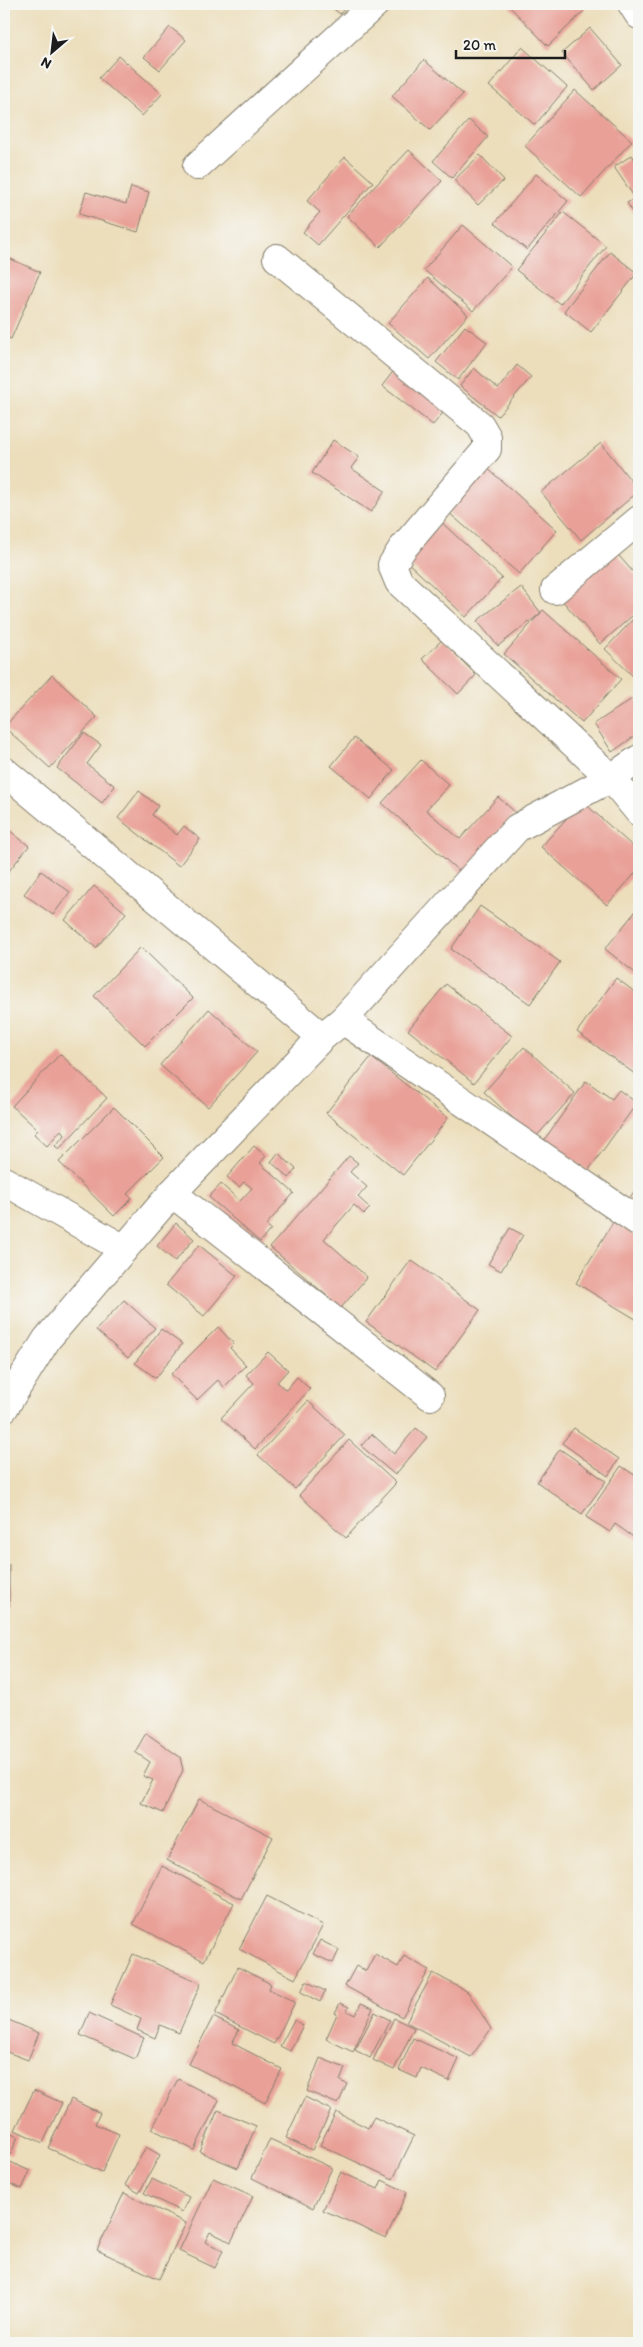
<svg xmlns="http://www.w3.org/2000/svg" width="643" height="2347" font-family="Itim,sans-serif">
	<rect width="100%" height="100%" fill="#f6f6f2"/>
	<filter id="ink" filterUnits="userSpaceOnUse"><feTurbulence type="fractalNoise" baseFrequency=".02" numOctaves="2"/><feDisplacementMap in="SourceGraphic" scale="10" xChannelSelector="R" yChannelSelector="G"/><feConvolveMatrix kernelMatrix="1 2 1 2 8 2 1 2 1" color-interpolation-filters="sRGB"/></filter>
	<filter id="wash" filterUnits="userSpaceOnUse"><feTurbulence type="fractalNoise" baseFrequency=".0096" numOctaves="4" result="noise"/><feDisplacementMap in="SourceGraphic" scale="20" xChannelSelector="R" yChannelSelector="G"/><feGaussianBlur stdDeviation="1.12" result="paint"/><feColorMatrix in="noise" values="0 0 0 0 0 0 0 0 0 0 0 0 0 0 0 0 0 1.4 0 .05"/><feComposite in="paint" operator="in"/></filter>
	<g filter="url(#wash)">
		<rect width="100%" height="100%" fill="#ecdebb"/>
		<g id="blocks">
			<!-- building -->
			<g fill="#e9a097">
				<polygon points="327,4 348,4 340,14"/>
				<polygon points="507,4 579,4 585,10 548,46"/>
				<polygon points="170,27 186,40 160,70 144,57"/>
				<polygon points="590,28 622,65 594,90 562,53"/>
				<polygon points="522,47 567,87 535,125 489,86"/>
				<polygon points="119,56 162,94 142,116 99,78"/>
				<polygon points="424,60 463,94 430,130 392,96"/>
				<polygon points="575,90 632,141 581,197 525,146"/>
				<polygon points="469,120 488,137 452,178 433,161"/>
				<polygon points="409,150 442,181 380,247 347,216"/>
				<polygon points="480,155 504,180 478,205 454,180"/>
				<polygon points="632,155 639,166 639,222 627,203 635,198 614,167"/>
				<polygon points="345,157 373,182 318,245 303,232 320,212 307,201"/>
				<polygon points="536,174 568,201 527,250 495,223"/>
				<polygon points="131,187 149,192 138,232 79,214 86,192 126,204"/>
				<polygon points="563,212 606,246 560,304 516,270"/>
				<polygon points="463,225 512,267 473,311 424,270"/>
				<polygon points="610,252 637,273 591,332 564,311"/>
				<polygon points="4,256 40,272 11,339 4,336"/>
				<polygon points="428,278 468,315 429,359 388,323"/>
				<polygon points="465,326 487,342 458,380 436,362"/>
				<polygon points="517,365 531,377 498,416 460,386 474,368 498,389"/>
				<polygon points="395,369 446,409 433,425 382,386"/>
				<polygon points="333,440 359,457 351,468 385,491 371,512 312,473"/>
				<polygon points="601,443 639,491 581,540 541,492"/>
				<polygon points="486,467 557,530 519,574 447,511"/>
				<polygon points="440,521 502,578 466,617 404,559"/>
				<polygon points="614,550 639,579 639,610 600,644 560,598"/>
				<polygon points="521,587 541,613 498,646 477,621"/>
				<polygon points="543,610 621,679 582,723 504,654"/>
				<polygon points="638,614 639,615 639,682 605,649"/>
				<polygon points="442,640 476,675 458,694 422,659"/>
				<polygon points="52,675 97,717 50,768 4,727"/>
				<polygon points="635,697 639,703 639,733 612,752 594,724"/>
				<polygon points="84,733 101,745 87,764 115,786 102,803 57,768"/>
				<polygon points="354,738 394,770 371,799 331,766"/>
				<polygon points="421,760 449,785 426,810 460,839 498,797 516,813 462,874 382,803"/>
				<polygon points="139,791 158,806 152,815 177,835 184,826 200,839 179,866 118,818"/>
				<polygon points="582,801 639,852 639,869 607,905 541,847"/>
				<polygon points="4,826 29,846 4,877"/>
				<polygon points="41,871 70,892 53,915 24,894"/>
				<polygon points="94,886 126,913 96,948 65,920"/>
				<polygon points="480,906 560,962 530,1004 451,949"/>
				<polygon points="639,907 639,976 605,949"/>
				<polygon points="141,947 193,998 145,1046 94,996"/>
				<polygon points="616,978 639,995 639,1077 577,1032"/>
				<polygon points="446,984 512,1036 474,1083 408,1030"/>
				<polygon points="209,1009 257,1052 208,1107 160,1065"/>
				<polygon points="524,1047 575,1093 535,1138 484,1092"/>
				<polygon points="60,1054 107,1098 59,1149 55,1146 65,1135 61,1130 47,1146 34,1134 38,1130 12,1106"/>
				<polygon points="371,1057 448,1118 403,1175 326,1113"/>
				<polygon points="586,1081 612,1099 619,1090 637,1103 588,1171 544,1140"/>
				<polygon points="114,1107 164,1157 127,1194 132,1198 114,1216 59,1162"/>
				<polygon points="254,1146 266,1156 260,1163 294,1193 266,1225 271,1229 260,1242 209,1197 221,1184 240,1201 252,1188 244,1182 239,1187 227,1177"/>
				<polygon points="278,1153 296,1169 289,1178 271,1162"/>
				<polygon points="349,1156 358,1163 350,1172 367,1187 358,1197 370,1208 364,1214 354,1205 324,1239 367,1277 341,1308 270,1247"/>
				<polygon points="639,1184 639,1210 627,1202"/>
				<polygon points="613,1222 639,1238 639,1321 576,1283"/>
				<polygon points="176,1223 194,1239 175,1261 157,1246"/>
				<polygon points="510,1228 523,1235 501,1271 488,1264"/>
				<polygon points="199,1245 237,1276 204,1316 166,1285"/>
				<polygon points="411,1260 480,1310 435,1372 366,1322"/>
				<polygon points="124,1300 155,1328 128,1358 96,1330"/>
				<polygon points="218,1327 234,1344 230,1348 246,1365 224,1387 218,1380 197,1400 171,1374"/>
				<polygon points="161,1329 182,1344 156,1378 135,1363"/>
				<polygon points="268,1352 288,1370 277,1382 286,1390 297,1377 310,1389 255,1449 221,1418 254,1383 246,1375"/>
				<polygon points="308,1401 345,1435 295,1489 258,1455"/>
				<polygon points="416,1428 427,1437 395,1475 361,1446 372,1434 394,1454"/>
				<polygon points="574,1428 619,1459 608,1476 562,1443"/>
				<polygon points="349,1440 396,1483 346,1538 299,1495"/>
				<polygon points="560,1449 606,1481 582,1514 537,1482"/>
				<polygon points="621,1466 639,1478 639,1541 615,1524 610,1532 586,1517"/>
				<rect x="4" y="1565" width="5" height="41"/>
				<polygon points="146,1733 180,1757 183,1770 163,1813 141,1803 153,1780 143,1776 150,1762 135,1752"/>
				<polygon points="199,1799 273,1837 241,1899 167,1860"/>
				<polygon points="162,1866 234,1903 204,1961 133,1924"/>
				<polygon points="267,1896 323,1925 295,1979 239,1949"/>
				<polygon points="320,1940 339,1950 333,1963 313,1954"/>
				<polygon points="133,1954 201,1983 179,2033 160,2025 155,2038 137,2030 141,2019 110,2005"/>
				<polygon points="375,1954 398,1967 404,1956 429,1970 402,2017 345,1986 356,1966 366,1971"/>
				<polygon points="238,1967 271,1984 269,1989 295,2002 274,2044 215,2014"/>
				<polygon points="433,1973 468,1992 491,2029 471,2057 406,2022"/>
				<polygon points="306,1981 325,1991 320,2002 301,1992"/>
				<polygon points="340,2003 349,2007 347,2011 355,2015 361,2003 373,2008 353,2052 326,2039 337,2014 335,2013"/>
				<polygon points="375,2012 390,2020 370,2058 355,2050"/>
				<polygon points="89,2013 144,2038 135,2059 80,2035"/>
				<polygon points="213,2017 239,2030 232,2043 282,2069 265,2103 189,2064"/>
				<polygon points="4,2018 39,2033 28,2060 7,2052 4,2059"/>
				<polygon points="394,2018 414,2028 394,2070 373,2060"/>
				<polygon points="294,2020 303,2025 290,2051 280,2046"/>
				<polygon points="413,2038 459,2059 449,2081 421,2068 417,2078 399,2070"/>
				<polygon points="320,2058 345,2068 340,2081 347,2084 338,2104 307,2091"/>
				<polygon points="178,2079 219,2100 194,2150 152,2129"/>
				<polygon points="34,2090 62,2103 43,2143 15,2130"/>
				<polygon points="305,2097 331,2110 312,2150 286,2138"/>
				<polygon points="71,2099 100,2113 95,2124 119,2134 102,2172 48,2148"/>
				<polygon points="218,2110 256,2126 238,2168 200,2152"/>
				<polygon points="336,2112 368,2128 374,2117 414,2136 393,2179 320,2145"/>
				<polygon points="4,2130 18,2136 11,2154 4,2152"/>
				<polygon points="270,2139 332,2168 313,2208 252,2178"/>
				<polygon points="146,2147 160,2155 139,2193 125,2185"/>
				<polygon points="4,2159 30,2171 22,2189 4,2181"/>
				<polygon points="341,2172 378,2189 382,2180 407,2192 386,2238 323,2210"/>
				<polygon points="213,2178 253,2196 231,2242 210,2232 205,2242 223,2250 215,2268 179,2251"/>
				<polygon points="152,2179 189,2197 182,2212 144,2193"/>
				<polygon points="124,2193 186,2223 159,2279 97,2250"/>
			</g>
		</g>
	</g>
	<g filter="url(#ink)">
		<use href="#blocks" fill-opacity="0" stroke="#847d6c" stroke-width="1"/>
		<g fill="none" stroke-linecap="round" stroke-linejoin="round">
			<!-- minor casing -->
			<g stroke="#847d6c" stroke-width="30">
				<g id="minor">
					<polyline points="197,166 375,4"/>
					<polyline points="277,258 480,425 487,437 487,449 402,549 392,565 399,582 611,778 639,812"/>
					<polyline points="555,590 639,520"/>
					<polyline points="4,771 322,1037"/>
					<polyline points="343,1020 639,1222"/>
					<polyline points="4,1181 124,1249"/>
					<polyline points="172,1193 430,1396"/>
					<polyline points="4,1408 47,1339 172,1193 322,1037 343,1020 517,828 611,778 639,759"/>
				</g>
			</g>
			<!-- major casing -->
			<g stroke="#847d6c" stroke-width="30">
				<polyline id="major" points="632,4 639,15"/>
			</g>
			<!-- minor -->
			<use href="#minor" stroke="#fff" stroke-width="28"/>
			<!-- major -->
			<use href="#major" stroke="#fff" stroke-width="28"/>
		</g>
	</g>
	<!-- margin -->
	<rect width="643" height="2347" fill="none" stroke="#f6f6f2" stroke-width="20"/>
	<!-- north arrow -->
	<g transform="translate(52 52) rotate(208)" stroke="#f6f6f2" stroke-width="4" paint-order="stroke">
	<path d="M0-4L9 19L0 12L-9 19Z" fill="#1c1c1c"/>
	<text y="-8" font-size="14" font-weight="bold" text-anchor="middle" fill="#1c1c1c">N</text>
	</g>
	<!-- scale -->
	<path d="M456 50v8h109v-8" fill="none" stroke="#1c1c1c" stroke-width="2.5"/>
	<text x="463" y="50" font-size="15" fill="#1c1c1c" stroke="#f6f6f2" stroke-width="4" paint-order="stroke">20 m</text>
</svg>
